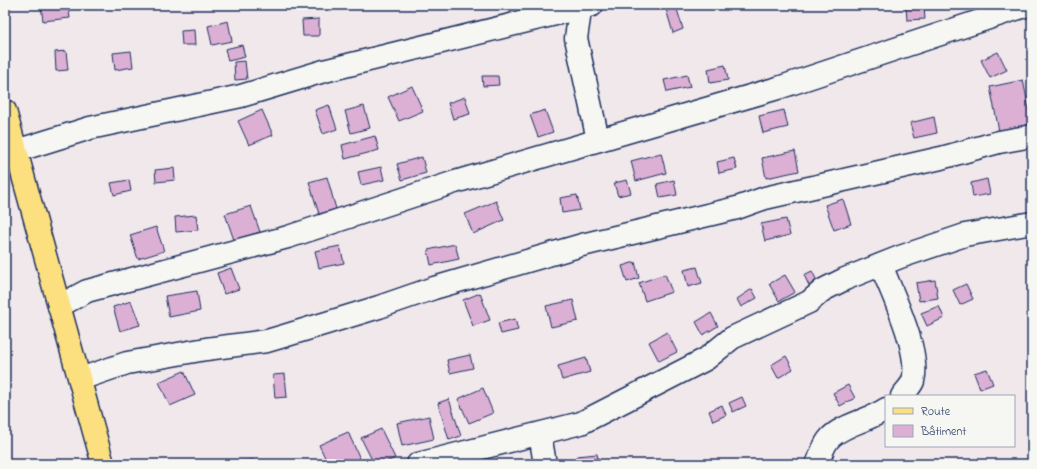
<svg xmlns="http://www.w3.org/2000/svg" width="1037" height="469" font-family="'Indie Flower',sans-serif">
	<rect width="100%" height="100%" fill="#f1e8ec"/>
	<filter id="ink" filterUnits="userSpaceOnUse"><feTurbulence type="fractalNoise" baseFrequency=".025" numOctaves="2"/><feDisplacementMap in="SourceGraphic" scale="8" xChannelSelector="R" yChannelSelector="G"/><feConvolveMatrix kernelMatrix="1 2 1 2 8 2 1 2 1" color-interpolation-filters="sRGB"/></filter>
	<g filter="url(#ink)">
		<!-- building -->
		<g fill="#dcb0d4" stroke="#1b2f5e">
			<polygon points="41,5 68,5 70,18 43,21"/>
			<polygon points="676,6 683,29 673,33 666,9"/>
			<polygon points="924,7 925,19 907,20 906,8"/>
			<polygon points="319,19 319,36 303,36 302,20"/>
			<polygon points="228,21 232,41 212,45 208,26"/>
			<polygon points="194,30 195,45 182,45 181,31"/>
			<polygon points="242,45 245,57 228,61 225,49"/>
			<polygon points="66,51 68,70 56,71 55,52"/>
			<polygon points="131,51 133,67 115,70 113,53"/>
			<polygon points="998,52 1007,70 990,78 981,60"/>
			<polygon points="245,61 247,79 235,80 234,62"/>
			<polygon points="725,65 728,80 710,83 708,69"/>
			<polygon points="687,75 690,87 667,92 664,80"/>
			<polygon points="482,76 498,76 499,85 483,86"/>
			<polygon points="1023,80 1032,124 999,131 990,87"/>
			<polygon points="412,86 423,111 399,121 388,97"/>
			<polygon points="465,97 470,114 453,119 448,103"/>
			<polygon points="329,105 337,129 323,134 315,110"/>
			<polygon points="364,106 370,128 351,133 345,111"/>
			<polygon points="262,110 273,135 249,145 238,121"/>
			<polygon points="545,110 553,132 538,137 530,115"/>
			<polygon points="784,110 788,127 763,133 759,116"/>
			<polygon points="934,117 937,133 914,138 910,123"/>
			<polygon points="375,136 379,150 345,159 342,145"/>
			<polygon points="795,151 799,171 766,178 762,158"/>
			<polygon points="661,153 666,173 636,181 631,161"/>
			<polygon points="422,157 426,173 402,180 397,164"/>
			<polygon points="734,158 737,169 719,173 717,162"/>
			<polygon points="381,167 384,180 361,185 358,172"/>
			<polygon points="174,168 175,180 156,182 155,170"/>
			<polygon points="327,177 336,209 319,214 309,182"/>
			<polygon points="987,179 990,194 973,197 971,183"/>
			<polygon points="129,180 131,191 114,195 111,183"/>
			<polygon points="627,180 631,193 618,196 614,183"/>
			<polygon points="674,180 677,195 660,198 657,184"/>
			<polygon points="577,195 580,210 562,213 560,198"/>
			<polygon points="843,199 851,224 834,230 825,205"/>
			<polygon points="496,201 504,220 473,234 465,214"/>
			<polygon points="251,206 260,232 234,240 225,214"/>
			<polygon points="196,215 198,230 176,232 175,217"/>
			<polygon points="786,219 790,235 765,241 761,224"/>
			<polygon points="156,227 164,251 138,259 130,235"/>
			<polygon points="455,244 459,259 431,265 428,250"/>
			<polygon points="340,246 344,263 319,268 315,251"/>
			<polygon points="635,262 639,278 627,282 622,266"/>
			<polygon points="697,267 702,283 688,287 684,270"/>
			<polygon points="231,268 239,289 224,294 217,273"/>
			<polygon points="812,271 820,287 812,292 804,275"/>
			<polygon points="665,274 672,292 645,301 639,283"/>
			<polygon points="785,275 795,292 779,301 769,284"/>
			<polygon points="935,280 938,298 919,301 916,283"/>
			<polygon points="966,284 973,299 960,305 953,290"/>
			<polygon points="752,289 757,298 741,307 737,299"/>
			<polygon points="197,291 200,311 169,317 165,296"/>
			<polygon points="480,293 490,320 473,326 463,300"/>
			<polygon points="573,300 578,321 551,327 546,306"/>
			<polygon points="131,301 140,325 120,331 113,307"/>
			<polygon points="939,306 944,318 927,326 921,313"/>
			<polygon points="711,313 718,326 703,335 696,322"/>
			<polygon points="515,319 518,330 501,334 498,323"/>
			<polygon points="667,332 677,352 659,361 649,342"/>
			<polygon points="470,355 473,368 450,373 447,360"/>
			<polygon points="786,356 793,369 778,378 771,365"/>
			<polygon points="586,358 590,372 562,380 558,366"/>
			<polygon points="987,369 993,384 980,389 974,373"/>
			<polygon points="184,371 195,395 170,406 159,382"/>
			<polygon points="285,374 287,397 275,398 273,375"/>
			<polygon points="848,385 855,398 840,406 833,393"/>
			<polygon points="483,388 493,413 469,423 458,399"/>
			<polygon points="742,397 746,406 733,412 729,403"/>
			<polygon points="449,399 461,436 449,440 438,403"/>
			<polygon points="722,405 726,415 713,421 709,411"/>
			<polygon points="429,416 434,439 402,446 397,423"/>
			<polygon points="381,429 395,458 382,464 374,464 361,438"/>
			<polygon points="348,432 361,461 355,464 328,464 319,445"/>
			<polygon points="597,454 599,464 578,464 577,456"/>
			<polygon points="253,460 254,464 230,464 230,462"/>
		</g>
		<g fill="none" stroke-linecap="round" stroke-linejoin="round">
			<!-- minor casing -->
			<g stroke="#1b2f5e" stroke-width="25">
				<g id="minor">
					<polyline points="581,5 576,38 598,140"/>
					<polyline points="16,151 90,128 241,96 324,71 592,5"/>
					<path d="M881 265C892 294 921 351 913 381 911 386 905 392 902 396"/>
					<polyline points="59,306 87,291 288,237 455,182 778,88 1028,5"/>
					<polyline points="80,379 127,363 206,349 267,341 284,336 379,307 434,288 582,245 737,208 765,198 941,158 999,142 1032,136"/>
					<polyline points="540,434 545,464"/>
					<polyline points="418,464 581,423 706,359 732,338 809,302 823,290 845,279 900,257 965,235 1032,223"/>
					<path d="M817 464C821 456 823 445 830 438 842 425 870 420 886 409"/>
				</g>
			</g>
			<!-- major casing -->
			<g stroke="#1b2f5e" stroke-width="25">
				<polyline id="major" points="5,111 103,464"/>
			</g>
			<!-- minor -->
			<use href="#minor" stroke="#f6f6f2" stroke-width="22"/>
			<!-- major -->
			<use href="#major" stroke="#fce080" stroke-width="22"/>
		</g>
	</g>
	<!-- margin -->
	<rect width="1037" height="469" fill="none" stroke="#f6f6f2" stroke-width="20"/>
	<rect x="10" y="10" width="1017" height="449" fill="none" stroke="#1b2f5e" stroke-width="1.5" filter="url(#ink)"/>
	<!-- legend -->
	<rect x="885" y="395" width="130" height="52" fill="#f6f6f2" stroke="#9ea6b7"/>
	<rect x="893" y="408" width="20" height="6" fill="#fce080" stroke="#9ea6b7"/>
	<text x="921" y="415" font-size="12" fill="#1b2f5e">Route</text>
	<rect x="893" y="425" width="20" height="12" fill="#dcb0d4" stroke="#9ea6b7"/>
	<text x="921" y="435" font-size="12" fill="#1b2f5e">Bâtiment</text>
</svg>
